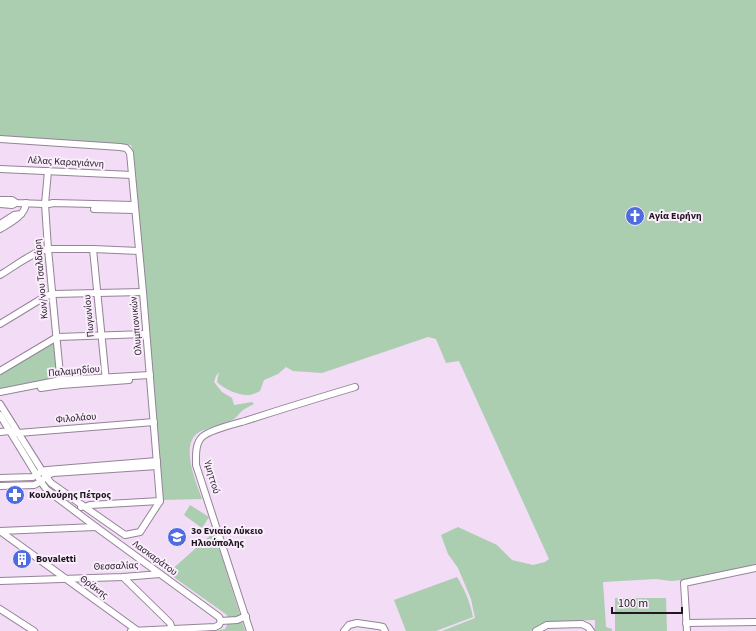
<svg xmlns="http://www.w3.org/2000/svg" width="756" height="631" font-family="'Source Sans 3',sans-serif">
	<rect width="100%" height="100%" fill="#f2dcf6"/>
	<!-- green -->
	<g fill="#abcdb0">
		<path d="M0 0H756V565L682 580 671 581 656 579 603 582 606 627 612 629V631H595V620H591L545 623 530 631H442L475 618 471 599 458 568 448 554 441 535 458 527 497 545 512 560 533 565 545 562 549 559 459 361 446 363 436 339 428 337 322 373 293 371 286 367 278 374 264 380 260 391C256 393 252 395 247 395 238 395 224 389 217 382L219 372 216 376 214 382 222 392 232 398 234 405 252 402 254 404C250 406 246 408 243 410 239 413 237 417 234 419 225 424 211 427 201 431 178 442 196 482 202 499L161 500 132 147 131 145 0 137Z"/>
		<path d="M52 343C58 349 58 368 57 377L54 380 0 390V374Z"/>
		<polygon points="190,505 209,517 202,528 184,515"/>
		<polygon points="214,532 242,621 245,631 214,631 225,629 228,623 227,615 168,573"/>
		<path d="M457 577C465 590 470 602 473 617L436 631H406L394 600Z"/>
		<polygon points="615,598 666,598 667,631 615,631"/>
	</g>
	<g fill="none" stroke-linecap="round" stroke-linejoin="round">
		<!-- minor casing -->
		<g stroke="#968299" stroke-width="8">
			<g id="minor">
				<polyline points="0,139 120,147 126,148 128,150 130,153 143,292 160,501 140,532 125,535 82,505"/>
				<polyline points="0,169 132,175"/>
				<polyline points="48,171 45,204 48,249 61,385"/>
				<polyline points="0,200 12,200 16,203 45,204 49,204 53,203 134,205"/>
				<polyline points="0,204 12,205 16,203"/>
				<polyline points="94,209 135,210"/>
				<polyline points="0,224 14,215 21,214"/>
				<path d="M0 229C10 223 25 216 26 203"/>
				<polyline points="93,249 106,381"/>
				<path d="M0 275C14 267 32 252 48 249H93L139 251"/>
				<polyline points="0,324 46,296 53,294 143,292"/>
				<polyline points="0,371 57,337 146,334"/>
				<polyline points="41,388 61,385 129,380"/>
				<polyline points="0,392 61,380 150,375"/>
				<polyline points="0,404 46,477 51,483 82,505 81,507"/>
				<polyline points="0,415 41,482 47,490 96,527 219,617 221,621"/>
				<polyline points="0,432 10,431 18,433 154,422"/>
				<polyline points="0,478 33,477 42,471 47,470 157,461"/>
				<path d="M0 486 34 485C41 483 45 476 53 473L157 466"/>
				<polyline points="85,507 90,505 160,501"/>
				<polyline points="0,531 138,631"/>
				<polyline points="0,531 96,527"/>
				<polyline points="123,577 170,623 172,629"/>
				<polyline points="0,581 123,577 160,574"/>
				<polyline points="0,609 34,631"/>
				<polyline points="221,621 237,620 246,616"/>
				<polyline points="686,623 756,622"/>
				<polyline points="131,631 215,627 219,625 221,621"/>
				<path d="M250 631 196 465C196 456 195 444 202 437 209 430 234 424 245 421 282 409 318 398 355 387"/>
				<polyline points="344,631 349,625 357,623 378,626 383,627 385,631"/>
				<polyline points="536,631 547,625 582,624 588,627 591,631"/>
				<polyline points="687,631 684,583 756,568"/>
			</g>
		</g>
		<!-- minor -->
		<use href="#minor" stroke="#fff" stroke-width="6"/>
	</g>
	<!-- icons -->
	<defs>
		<g id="church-disc" transform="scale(1)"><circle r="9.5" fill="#4e6be0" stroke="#faedfc"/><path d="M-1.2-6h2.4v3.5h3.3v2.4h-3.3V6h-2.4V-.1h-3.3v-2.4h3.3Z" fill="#fff"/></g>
		<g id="pharmacy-disc" transform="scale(1)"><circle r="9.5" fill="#4e6be0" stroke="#faedfc"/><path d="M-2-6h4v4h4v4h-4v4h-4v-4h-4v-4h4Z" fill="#fff"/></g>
		<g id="school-disc" transform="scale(1)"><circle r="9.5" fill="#4e6be0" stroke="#faedfc"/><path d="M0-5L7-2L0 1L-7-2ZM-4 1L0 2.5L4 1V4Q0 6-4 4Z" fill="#fff"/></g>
		<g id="building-disc" transform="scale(1)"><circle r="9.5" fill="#4e6be0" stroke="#faedfc"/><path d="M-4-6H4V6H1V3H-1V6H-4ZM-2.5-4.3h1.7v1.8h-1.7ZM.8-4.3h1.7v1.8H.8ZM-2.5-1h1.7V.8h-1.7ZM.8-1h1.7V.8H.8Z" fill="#fff"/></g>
	</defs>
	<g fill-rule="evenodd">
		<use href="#church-disc" x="635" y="216"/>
		<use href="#pharmacy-disc" x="15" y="495"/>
		<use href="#school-disc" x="177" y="537"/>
		<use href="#building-disc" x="22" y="559"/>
	</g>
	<g text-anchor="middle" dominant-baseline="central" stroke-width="4" stroke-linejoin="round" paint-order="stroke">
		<!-- street labels -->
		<g font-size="10" fill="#201821" stroke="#faedfc">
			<text transform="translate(66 162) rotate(3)">Λέλας Καραγιάννη</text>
			<text transform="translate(41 279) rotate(-95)">Κων/νου Τσαλδάρη</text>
			<text transform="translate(89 316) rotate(-95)">Πωγωνίου</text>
			<text transform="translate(136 326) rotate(-95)">Ολυμπιονικών</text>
			<text transform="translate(74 371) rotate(-5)">Παλαμηδίου</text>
			<text transform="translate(76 418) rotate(-5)">Φιλολάου</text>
			<text transform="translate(212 477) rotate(74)">Υμηττού</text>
			<text transform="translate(155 558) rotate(36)">Λασκαράτου</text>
			<text transform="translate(116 566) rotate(-2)">Θεσσαλίας</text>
			<text transform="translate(94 587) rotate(36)">Θράκης</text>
		</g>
		<!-- poi labels -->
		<g font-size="10" font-weight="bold" fill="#201821" stroke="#faedfc" text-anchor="start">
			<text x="649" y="216">Αγία Ειρήνη</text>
			<text x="29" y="495">Κουλούρης Πέτρος</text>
			<text x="191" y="531">3ο Ενιαίο Λύκειο<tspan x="191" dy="12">Ηλιούπολης</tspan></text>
			<text x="36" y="559">Bovaletti</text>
		</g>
	</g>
	<!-- scale -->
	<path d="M612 607v6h70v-6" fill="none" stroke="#201821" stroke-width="2"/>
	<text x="618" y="607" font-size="12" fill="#201821" stroke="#faedfc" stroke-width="3" paint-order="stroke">100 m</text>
</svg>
